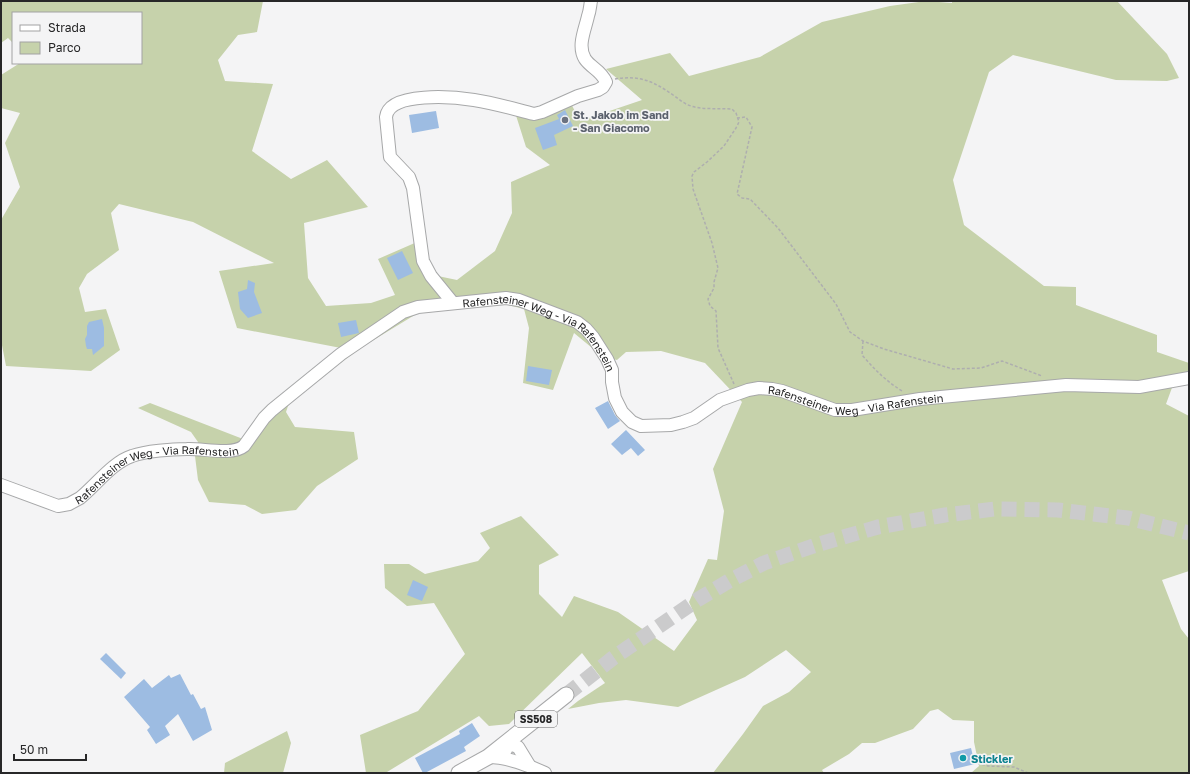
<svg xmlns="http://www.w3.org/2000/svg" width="1190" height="774" font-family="'Golos Text',sans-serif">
	<rect width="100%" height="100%" fill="#f4f4f5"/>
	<!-- green -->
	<g fill="#c6d2ab">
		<polygon points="1,1 263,1 257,32 238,35 218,60 225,81 273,84 252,151 291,179 327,160 368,207 304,223 308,278 326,306 371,303 395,295 378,259 417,242 433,275 457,280 495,251 512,213 511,182 550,165 526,147 513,106 544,109 566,94 580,121 642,100 606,69 670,53 689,76 760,57 822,22 890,6 926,1 952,3 952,1 1117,1 1167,54 1179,78 1167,81 1116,80 1013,55 989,72 953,180 964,225 1044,286 1076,287 1076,305 1157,335 1157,352 1189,363 1189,379 1173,385 1166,404 1189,416 1189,571 1162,580 1181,629 1189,639 1189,773 971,773 979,766 974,742 974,721 953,720 938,709 930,711 913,729 875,743 862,743 849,754 822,770 824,773 713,773 743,734 763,706 789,692 811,672 786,650 745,677 678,707 626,700 599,703 568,709 578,701 605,683 582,653 509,724 489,726 479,716 387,772 387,773 366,773 360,735 418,711 465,654 434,603 407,606 385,588 384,564 409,564 425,574 478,561 490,548 480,533 521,516 559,555 539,565 539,594 562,617 574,596 618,612 674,651 697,620 689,602 708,559 717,560 724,511 713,469 742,402 705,363 661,351 626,352 617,360 603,357 574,333 553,390 523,383 529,328 524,309 504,304 418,313 362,347 290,400 286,412 295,427 354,432 358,459 317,486 296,510 262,514 245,505 209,502 198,480 195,456 198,442 191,432 138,408 150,403 243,439 341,348 237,328 219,271 274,263 193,222 119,204 111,213 119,250 87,274 79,288 85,312 106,309 120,350 91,371 6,366 1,340 1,220 20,187 5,143 20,113 1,108 1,75 20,63 141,63 141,13 13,13 13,43 8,38 1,43"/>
		<polygon points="287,731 291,743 283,773 224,773 225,763"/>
	</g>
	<!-- building -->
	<g fill="#9dbce2">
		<polygon points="565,110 573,126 554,135 557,145 543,150 535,128 559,119 557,115"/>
		<polygon points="436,111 439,128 412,133 409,115"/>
		<polygon points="402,251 413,273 398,280 387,258"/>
		<polygon points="248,280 255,283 254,292 262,313 248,318 240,309 238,292 247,289"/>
		<polygon points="102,319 104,328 104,346 93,355 92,349 87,349 86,346 85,339 87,335 87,326 89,322"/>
		<polygon points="356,320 359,333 341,337 338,323"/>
		<polygon points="528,366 552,370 549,385 526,381"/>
		<polygon points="608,401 615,415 620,421 608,429 595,408"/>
		<polygon points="626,430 645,450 638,456 631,448 622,455 611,444"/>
		<polygon points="413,580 428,587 422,601 407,595"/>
		<polygon points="106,653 126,673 121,679 100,659"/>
		<polygon points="180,674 191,695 193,694 201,709 205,707 212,730 193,741 178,714 165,726 170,735 156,744 147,730 150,727 124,697 144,679 152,688 169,675 171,678"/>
		<polygon points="472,723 480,736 464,747 466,751 425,773 423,773 415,758 460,734 459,731"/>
		<polygon points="971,748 975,764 954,769 950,753"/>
	</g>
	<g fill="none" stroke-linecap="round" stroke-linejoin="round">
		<!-- major-tunnel -->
		<polyline stroke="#cbcbcc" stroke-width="15" stroke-dasharray="15 8" stroke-linecap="butt" points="566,695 613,658 697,600 729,581 764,563 816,545 878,527 945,515 995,509 1058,510 1128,518 1189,533"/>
		<!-- minor casing -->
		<g stroke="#a7a8a9" stroke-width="14">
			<g id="minor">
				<path d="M453 303 431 276 423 261 413 188 409 177 390 157 386 117C389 91 455 97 474 100 494 103 514 109 534 114L542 112 578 96 598 90 603 87 606 82C601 70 591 68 585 59 577 46 585 30 588 16 590 11 590 6 591 1"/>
				<path id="s1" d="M1 485 58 506 69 504 80 498C96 485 113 462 132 456 146 451 172 449 187 449 202 448 232 456 244 446L264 418 272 410 341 354 403 312 418 307 506 298 519 300 577 322 586 329 593 337 607 359 612 370V382L615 398 622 412 632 422 641 426 671 425 683 422 694 418 720 400 748 390 759 388 772 389 782 391 835 410H852L920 399 1066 385 1139 387 1189 378"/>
				<polyline points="506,750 506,743 518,747 529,765"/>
				<path d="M488 757C508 757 527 765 545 773"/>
			</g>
		</g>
		<!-- major casing -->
		<g stroke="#a7a8a9" stroke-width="17">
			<polyline id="major" points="459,773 488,757 566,695"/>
		</g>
		<!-- path -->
		<g stroke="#aeaeaf" stroke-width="1.5" stroke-dasharray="3 2" stroke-linecap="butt">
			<path d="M615 79C640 75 653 81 673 95 679 99 684 104 691 106 704 110 718 108 732 109L736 113 739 122 736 128 724 146 707 162 694 172 692 176 693 189 712 243 718 268 714 282V288L708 299 710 306 716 311 718 348 734 384"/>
			<polyline points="737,118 746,117 752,127 737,194 742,198 750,199 778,228 836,304 850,332 863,341 884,349 953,369 981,368 1002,361 1042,376"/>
			<path d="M863 341 862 355C874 369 886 381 902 391"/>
			<polyline points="977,763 988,766 1014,767 1028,773"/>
		</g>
		<!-- minor -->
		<use href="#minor" stroke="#fff" stroke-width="12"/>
		<!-- major -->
		<use href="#major" stroke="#fff" stroke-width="15"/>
	</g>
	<!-- markers -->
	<circle fill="#6b7280" stroke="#f4f4f5" stroke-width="1.5" cx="565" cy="120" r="4"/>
	<circle fill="#0f9aa8" stroke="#f4f4f5" stroke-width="1.5" cx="963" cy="758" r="4"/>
	<g text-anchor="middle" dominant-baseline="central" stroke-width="3.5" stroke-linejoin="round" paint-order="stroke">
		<!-- shield labels -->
		<rect fill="#f4f4f5" stroke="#646466" stroke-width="1" x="515" y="711" width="42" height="16" rx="3"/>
		<g font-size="10" font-weight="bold" fill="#272728">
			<text x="536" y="719">SS508</text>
		</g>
		<!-- worship labels -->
		<g font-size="11" font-weight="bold" fill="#5b616d" stroke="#f4f4f5" text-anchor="start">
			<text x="573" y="114">St. Jakob im Sand<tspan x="573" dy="13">- San Giacomo</tspan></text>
		</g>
		<!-- street labels -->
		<g font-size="11" fill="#272728" stroke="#f4f4f5">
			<text stroke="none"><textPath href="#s1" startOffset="625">Rafensteiner Weg - Via Rafenstein</textPath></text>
			<text stroke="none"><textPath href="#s1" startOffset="1008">Rafensteiner Weg - Via Rafenstein</textPath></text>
			<text stroke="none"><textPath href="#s1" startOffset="169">Rafensteiner Weg - Via Rafenstein</textPath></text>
		</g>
		<!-- culture labels -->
		<g font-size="11" font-weight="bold" fill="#0d838f" stroke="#f4f4f5" text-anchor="start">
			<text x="971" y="758">Stickler</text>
		</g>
	</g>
	<!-- border -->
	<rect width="1190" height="774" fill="none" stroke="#272728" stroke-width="4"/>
	<!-- legend -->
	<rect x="12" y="12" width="130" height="52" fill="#f4f4f5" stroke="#a2a2a3"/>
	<rect x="20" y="25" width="20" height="6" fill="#ffffff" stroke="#a2a2a3"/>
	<text x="48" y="32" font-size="12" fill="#272728">Strada</text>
	<rect x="20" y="42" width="20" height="12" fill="#c6d2ab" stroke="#a2a2a3"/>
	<text x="48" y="52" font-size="12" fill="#272728">Parco</text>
	<!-- scale -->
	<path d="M14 754v6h72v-6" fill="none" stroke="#272728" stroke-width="2"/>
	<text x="20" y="754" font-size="12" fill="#272728" stroke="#f4f4f5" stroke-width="3" paint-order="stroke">50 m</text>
</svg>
